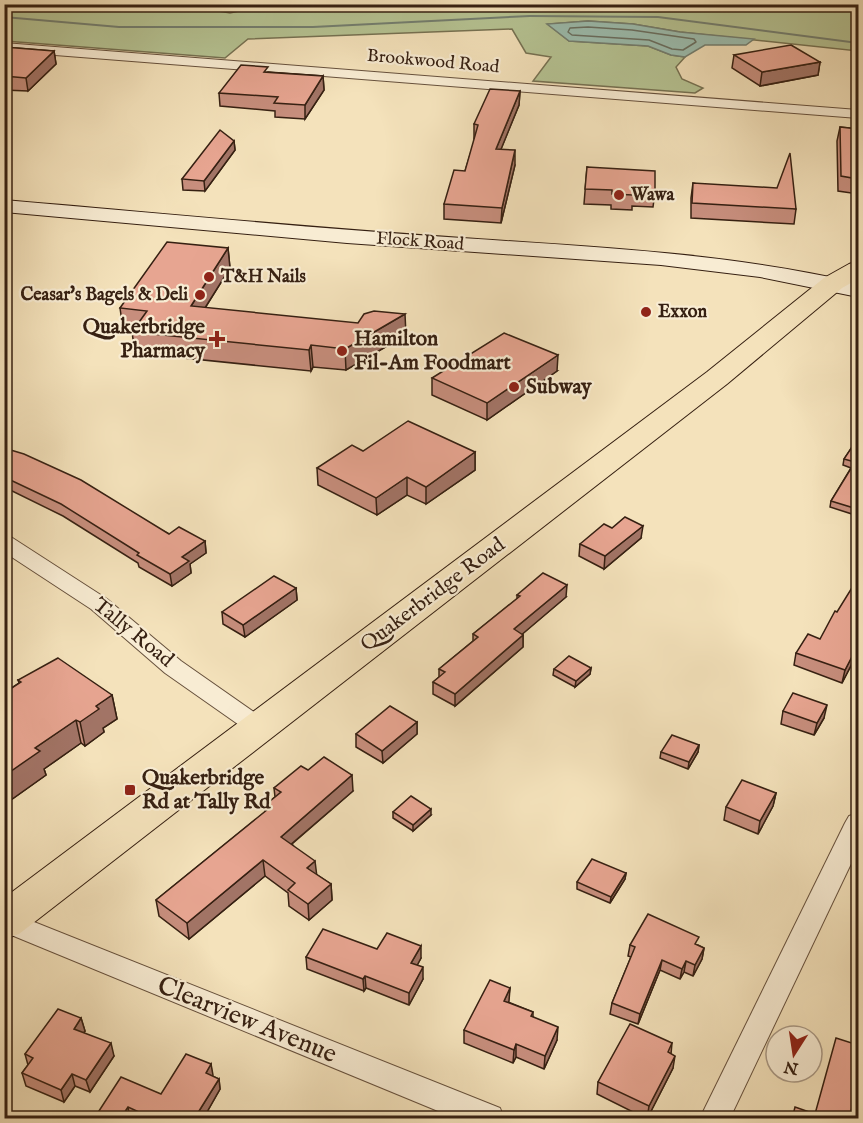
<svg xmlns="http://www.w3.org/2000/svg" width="863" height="1123" font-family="'IM FELL English',serif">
	<rect width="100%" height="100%" fill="#f4e2bb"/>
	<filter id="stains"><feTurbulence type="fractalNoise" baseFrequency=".00333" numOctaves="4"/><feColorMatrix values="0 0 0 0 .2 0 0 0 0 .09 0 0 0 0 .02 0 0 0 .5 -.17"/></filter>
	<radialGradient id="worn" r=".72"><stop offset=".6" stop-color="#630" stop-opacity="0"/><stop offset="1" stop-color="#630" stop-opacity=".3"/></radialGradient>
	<!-- green -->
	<polygon fill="#b6c494" stroke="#767253" stroke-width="1.5" points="180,4 230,13 270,4 858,5 858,51 680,32 633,24 588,21 548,24 569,41 648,46 671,55 685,57 676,67 682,79 703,88 695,93 533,81 551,57 526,53 512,29 248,39 225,58 5,41 4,5"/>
	<!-- water -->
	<polygon fill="#9cbeb0" stroke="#737f71" stroke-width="1.5" points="588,21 633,24 680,32 754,39 746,45 705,45 685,57 671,55 648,46 569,41 547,24"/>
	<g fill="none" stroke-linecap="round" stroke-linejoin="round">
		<!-- shore -->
		<polygon stroke="#696f61" stroke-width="1.5" points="588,27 632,30 694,39 696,42 683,50 672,49 649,40 572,35 568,32 570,28"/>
		<!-- stream -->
		<polygon fill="#737f71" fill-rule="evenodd" points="530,15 658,16 858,42 858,44 658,18 530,17 313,28 119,28 4,18 4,16 119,26 313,26"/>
		<!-- street casing -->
		<g stroke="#66503c" stroke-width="2">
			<g id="street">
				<polygon points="4,43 858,110 858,118 4,51"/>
				<polygon points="4,536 11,537 107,599 181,661 268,722 272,728 268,734 260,737 252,734 165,673 91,609 4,552"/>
				<polygon points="858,813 858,849 730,1118 700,1118 845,823 849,816"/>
				<polygon points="4,910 500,1108 504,1118 455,1118 4,932"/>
			</g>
		</g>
		<!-- secondary casing -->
		<g stroke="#362012" stroke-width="2">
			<path id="secondary" d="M4 200C157 213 309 228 462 238 595 247 728 253 858 283V297L760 277 661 265 347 243 4 212Z"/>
		</g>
		<!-- primary casing -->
		<g stroke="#362012" stroke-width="2">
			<polygon id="primary" points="858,261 858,279 842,288 727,384 19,934 4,939 4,898 707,372 824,278 849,264"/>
		</g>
		<!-- street -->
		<use href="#street" fill="#f8ecd3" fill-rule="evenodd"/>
		<!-- secondary -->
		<use href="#secondary" fill="#f8ecd3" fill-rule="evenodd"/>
		<!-- primary -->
		<use href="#primary" fill="#f4e2bb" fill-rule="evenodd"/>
	</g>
	<!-- wall -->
	<g fill="#c78e7d" stroke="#362012" stroke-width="1.5">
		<polygon points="4,47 54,51 56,64 28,91 4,90"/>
		<polygon points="734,55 820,62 818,75 760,86 732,68"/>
		<polygon points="268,72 323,76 324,90 305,119 275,117 275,111 220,106 219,93"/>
		<polygon points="520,91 519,105 501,149 515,165 501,223 444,219 444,204 465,171 475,139 474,139 474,124"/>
		<polygon points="840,127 858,129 858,194 838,191 837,141"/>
		<polygon points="234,141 235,150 205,191 183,190 182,179"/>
		<polygon points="587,167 655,192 653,207 632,206 632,210 611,209 611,205 584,204"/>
		<polygon points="693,183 796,209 794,224 691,218 691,198"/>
		<polygon points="228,248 230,268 205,308 406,335 346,370 313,367 311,371 135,353 132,332 134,330 123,329 120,308"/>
		<polygon points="557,371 487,420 432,395 432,378"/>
		<polygon points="858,438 858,505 852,514 830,507 831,501 851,468 843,465 844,459"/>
		<polygon points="4,448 169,534 205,541 206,553 190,564 191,573 172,586 139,567 138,563 63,516 4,487"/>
		<polygon points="363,451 475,452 475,470 426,504 407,495 377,515 318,485 317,468"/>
		<polygon points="612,528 641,538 604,569 579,556 580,544"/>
		<polygon points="296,588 297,600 245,637 223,624 222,612"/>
		<polygon points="517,595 566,597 522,634 523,635 523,647 455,706 433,694 433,682 439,677 439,669 473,641 473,634 517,599"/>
		<polygon points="858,652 842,683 794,665 796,653"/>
		<polygon points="591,668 590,674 575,687 553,675 554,669"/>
		<polygon points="18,680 112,695 117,719 103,728 104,732 85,746 81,743 44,769 46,775 8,802 4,798 4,693 19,683"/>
		<polygon points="783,711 824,718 814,735 781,724"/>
		<polygon points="417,722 417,734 383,763 356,747 356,734"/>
		<polygon points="699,745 698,752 688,769 660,758 661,752"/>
		<polygon points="308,770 353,791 292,844 316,874 331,884 332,900 309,920 289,906 288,893 265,876 189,939 159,916 156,900 265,812 264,806 275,797 274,788"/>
		<polygon points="776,793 773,806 758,834 724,820 726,807"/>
		<polygon points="393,812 431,815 413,831 393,818"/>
		<polygon points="626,873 625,879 610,903 577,889 577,882"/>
		<polygon points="630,945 698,945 704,948 702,959 693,976 684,972 680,979 660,970 638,1024 610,1014 612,1003 631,957 628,956"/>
		<polygon points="377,949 421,958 417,965 423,979 409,1005 366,988 364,991 307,969 306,957"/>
		<polygon points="510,988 508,1002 533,1012 533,1017 557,1040 544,1069 516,1057 513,1063 464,1043 464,1030"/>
		<polygon points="81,1018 85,1031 83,1032 114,1056 90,1092 75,1086 64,1102 26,1086 22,1073 28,1065 25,1054"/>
		<polygon points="672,1043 671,1054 673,1068 647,1119 597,1094 598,1082"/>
		<polygon points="858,1045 858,1095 855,1106 853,1105 849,1119 792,1119 815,1114"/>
		<polygon points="211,1064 212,1076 219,1079 220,1089 203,1119 98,1119 97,1114 161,1094"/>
	</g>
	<!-- shaded-wall -->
	<g fill="#a27466" stroke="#362012" stroke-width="1.5">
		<polygon points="54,51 56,64 28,91 26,78"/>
		<polygon points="820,62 818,75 760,86 762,72"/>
		<polygon points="323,76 324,90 305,119 305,105"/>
		<polygon points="520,91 519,105 495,164 496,149"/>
		<polygon points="234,141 235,150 205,191 204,181"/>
		<polygon points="515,150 515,165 501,223 502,208"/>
		<polygon points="228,248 230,268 193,327 191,306"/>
		<polygon points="405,314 406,335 346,370 345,349"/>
		<polygon points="311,345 313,367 311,371 309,350"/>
		<polygon points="558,355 557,371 487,420 487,403"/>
		<polygon points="475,452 475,470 426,504 426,487"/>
		<polygon points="407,477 407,495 377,515 376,498"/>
		<polygon points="858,501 858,505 852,514 854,508"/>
		<polygon points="643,526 641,538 604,569 605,556"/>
		<polygon points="205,541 206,553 190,564 191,573 172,586 170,574 182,557"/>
		<polygon points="567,585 566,597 513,642 514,629"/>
		<polygon points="296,588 297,600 245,637 243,625"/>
		<polygon points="523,635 523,647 455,706 455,694"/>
		<polygon points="858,645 858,652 842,683 845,670"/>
		<polygon points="591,668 590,674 575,687 576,681"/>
		<polygon points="112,695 117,719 103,728 104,732 85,746 80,722 96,706"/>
		<polygon points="827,705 824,718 814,735 817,723"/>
		<polygon points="76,720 81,743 44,769 46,775 8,802 4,787 4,776 35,748"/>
		<polygon points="417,722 417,734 383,763 382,751"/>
		<polygon points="699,745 698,752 688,769 689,762"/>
		<polygon points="352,775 353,791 282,852 281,837"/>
		<polygon points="776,793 773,806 758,834 760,821"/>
		<polygon points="431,809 431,815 413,831 413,825"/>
		<polygon points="263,860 265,876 189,939 187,923"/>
		<polygon points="315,861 317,877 307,868"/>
		<polygon points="626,873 625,879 610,903 611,897"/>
		<polygon points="331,884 332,900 309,920 308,904"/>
		<polygon points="421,946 421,958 412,975 411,963"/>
		<polygon points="704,948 702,959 693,976 695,965"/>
		<polygon points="662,960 660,970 638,1024 640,1014"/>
		<polygon points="686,961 684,972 680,979 682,969"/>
		<polygon points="423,967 423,979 409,1005 409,993"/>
		<polygon points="365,976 366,988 364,991 363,979"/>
		<polygon points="510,988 509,1001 503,1013 504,1001"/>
		<polygon points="81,1018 85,1031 77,1041 74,1029"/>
		<polygon points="558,1027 557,1040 544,1069 545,1056"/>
		<polygon points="111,1043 114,1056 90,1092 86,1080"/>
		<polygon points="516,1044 516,1057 513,1063 514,1050"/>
		<polygon points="675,1056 673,1068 647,1119 649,1106"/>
		<polygon points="211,1064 213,1075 207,1084 206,1073"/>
		<polygon points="72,1074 75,1086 64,1102 61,1090"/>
		<polygon points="219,1079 220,1089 203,1119 194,1119"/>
		<polygon points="128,1107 130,1119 120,1119"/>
	</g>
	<!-- building -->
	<g fill="#e7a591" stroke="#362012" stroke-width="1.5">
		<polygon points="791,45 820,62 762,72 734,55"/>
		<polygon points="4,47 54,51 26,78 4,76"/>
		<polygon points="241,65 268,67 264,72 323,76 305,105 274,103 278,97 219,93"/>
		<polygon points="490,89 520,91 496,149 515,150 502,208 444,204 454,170 465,171 478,125 474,124"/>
		<polygon points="840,127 858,129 858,179 841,176"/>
		<polygon points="220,130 234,141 204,181 182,179"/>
		<polygon points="790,153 796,209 692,203 693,183 777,188"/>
		<polygon points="587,167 655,171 655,192 633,191 633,195 612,194 612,190 585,189"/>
		<polygon points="167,242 228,248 191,306 358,323 364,314 374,311 405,314 345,349 311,345 309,350 132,332 147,311 120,308"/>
		<polygon points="504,333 558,355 487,403 432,378"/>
		<polygon points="408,421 475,452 426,487 407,477 376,498 317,468 352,445 363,451"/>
		<polygon points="858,438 858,501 854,508 831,501 855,462 844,459"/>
		<polygon points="4,448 24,454 81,480 169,534 179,527 205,541 182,557 189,561 170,574 137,555 139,553 61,504 4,477"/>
		<polygon points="625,517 643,526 605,556 580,544 604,524 612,528"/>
		<polygon points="543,573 567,585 514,629 523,635 455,694 433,682 445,672 439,669 478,637 473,634 520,596 517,595"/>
		<polygon points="274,576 296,588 243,625 222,612"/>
		<polygon points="858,578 858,645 845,670 796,653 808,634 820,639 835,611 837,612"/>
		<polygon points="569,656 591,668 576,681 554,669"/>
		<polygon points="58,658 112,695 96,706 99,709 80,722 76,720 35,748 40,751 4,776 4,693 21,682 18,680"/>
		<polygon points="793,693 827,705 817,723 783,711"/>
		<polygon points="390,706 417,722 382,751 356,734"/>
		<polygon points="672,735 699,745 689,762 661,752"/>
		<polygon points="324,757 352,775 281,837 315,861 307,868 331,884 308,904 288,890 295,883 263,860 187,923 156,900 268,809 264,806 281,792 274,788 301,766 308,770"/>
		<polygon points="742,780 776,793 760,821 726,807"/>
		<polygon points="411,796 431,809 413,825 393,812"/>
		<polygon points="592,859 626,873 611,897 577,882"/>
		<polygon points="648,914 699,937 695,944 704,948 695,965 686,961 682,969 662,960 640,1014 612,1003 635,947 630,945"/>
		<polygon points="323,929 377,949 387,933 421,946 411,963 423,967 409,993 365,976 363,979 306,957"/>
		<polygon points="490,980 510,988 504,1001 533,1012 531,1016 558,1027 545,1056 516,1044 514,1050 464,1030"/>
		<polygon points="58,1009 81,1018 74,1029 111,1043 86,1080 72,1074 61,1090 22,1073 33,1058 25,1054"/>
		<polygon points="630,1024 672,1043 668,1052 675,1056 649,1106 598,1082"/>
		<polygon points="836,1038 858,1045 858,1093 856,1092 849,1119 792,1119 795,1107 815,1114"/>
		<polygon points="186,1054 211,1064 206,1073 219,1079 194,1119 154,1119 128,1107 120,1119 108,1119 97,1114 121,1077 161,1094"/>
		<polygon points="298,1116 305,1119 296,1119"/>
	</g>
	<!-- markers -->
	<g fill="#8f2418" stroke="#f8ecd3" stroke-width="2">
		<circle cx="619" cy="195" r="6"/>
		<circle cx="209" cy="277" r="6"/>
		<circle cx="200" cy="295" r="6"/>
		<circle cx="646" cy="312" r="6"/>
		<path d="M214 330h6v6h6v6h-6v6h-6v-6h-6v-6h6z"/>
		<circle cx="342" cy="351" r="6"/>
		<circle cx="514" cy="387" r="6"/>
		<rect x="124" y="784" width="12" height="12" rx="3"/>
	</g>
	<g text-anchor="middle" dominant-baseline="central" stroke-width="4.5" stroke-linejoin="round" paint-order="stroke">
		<!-- far-street labels -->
		<g font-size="18" fill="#362012" stroke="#f8ecd3">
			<text transform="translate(433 62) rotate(5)">Brookwood Road</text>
			<text transform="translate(420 242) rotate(4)">Flock Road</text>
		</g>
		<!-- far-poi labels -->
		<g font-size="18" font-weight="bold" fill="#362012" stroke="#f8ecd3" text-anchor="start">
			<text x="631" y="195">Wawa</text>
			<text x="221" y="277">T&amp;H Nails</text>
			<text x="188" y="295" text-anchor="end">Ceasar's Bagels &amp; Deli</text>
			<text x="658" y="312">Exxon</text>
		</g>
		<!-- poi labels -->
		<g font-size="21" font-weight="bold" fill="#362012" stroke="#f8ecd3" text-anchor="start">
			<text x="205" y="327" text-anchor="end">Quakerbridge<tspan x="205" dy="24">Pharmacy</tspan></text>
			<text x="354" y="339">Hamilton<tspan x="354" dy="24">Fil-Am Foodmart</tspan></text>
			<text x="526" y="387">Subway</text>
			<text x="142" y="778">Quakerbridge<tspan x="142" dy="24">Rd at Tally Rd</tspan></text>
		</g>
		<!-- street labels -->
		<g font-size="21" fill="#362012" stroke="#f8ecd3">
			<text transform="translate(433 595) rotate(-37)">Quakerbridge Road</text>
			<text transform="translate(133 633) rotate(39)">Tally Road</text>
		</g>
		<!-- near-street labels -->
		<g font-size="26" fill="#362012" stroke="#f8ecd3">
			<text transform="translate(247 1020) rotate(22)">Clearview Avenue</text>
		</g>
	</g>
	<!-- margin -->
	<rect width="863" height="1123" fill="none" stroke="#f4e2bb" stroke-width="24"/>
	<rect x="6" y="6" width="851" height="1111" fill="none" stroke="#362012" stroke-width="3"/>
	<rect x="12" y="12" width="839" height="1099" fill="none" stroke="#362012" stroke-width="1.5"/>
	<!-- north arrow -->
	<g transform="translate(794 1054) rotate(192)"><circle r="28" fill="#f8ecd3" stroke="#aa9a86" stroke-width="1.5"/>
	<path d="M0-4.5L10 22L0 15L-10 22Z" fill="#8f2418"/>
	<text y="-9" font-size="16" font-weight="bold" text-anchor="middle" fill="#362012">N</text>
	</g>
	<rect width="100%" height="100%" filter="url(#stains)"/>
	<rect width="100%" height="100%" fill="url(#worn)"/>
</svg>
